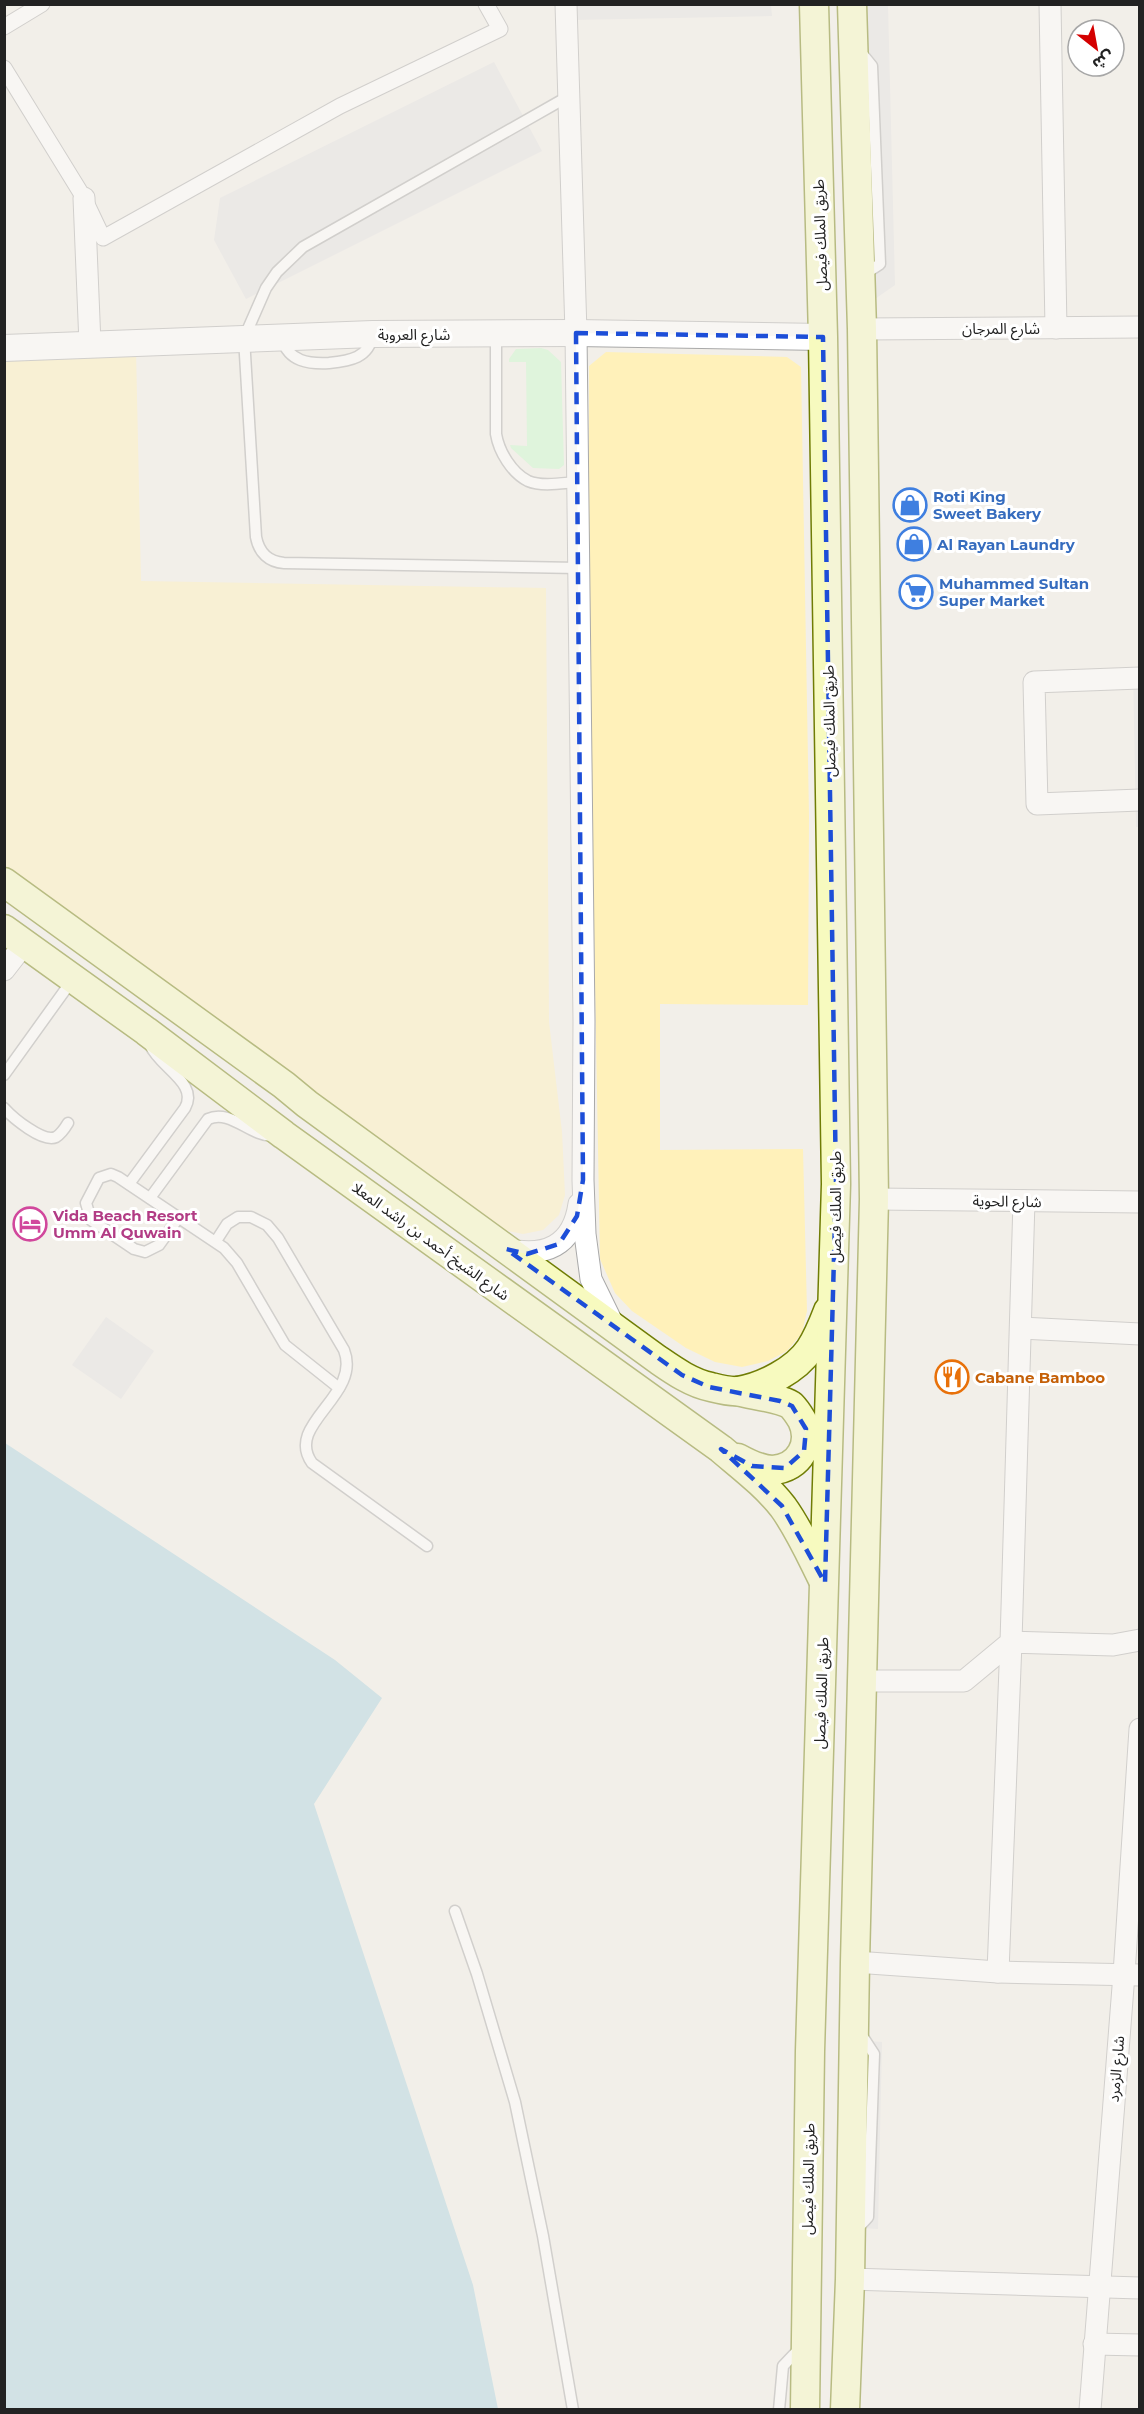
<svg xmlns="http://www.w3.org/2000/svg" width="1144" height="2414" font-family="Montserrat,'Noto Sans Arabic',sans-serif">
	<rect width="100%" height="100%" fill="#f2efe9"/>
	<!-- sand -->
	<g fill="#fff1ba">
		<polygon points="136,350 141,581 546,588 549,1022 562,1132 565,1195 559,1215 543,1230 523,1234 499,1229 5,872 5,361"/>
		<polygon points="606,352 787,357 801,367 809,816 808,1005 660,1004 660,1150 803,1149 807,1311 802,1333 787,1351 768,1361 742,1367 715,1362 686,1348 632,1311 615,1293 600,1259 589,647 589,366"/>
	</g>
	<!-- park -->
	<polygon fill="#c8facc" points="541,348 548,350 561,362 564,465 559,469 533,468 511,448 510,445 527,446 526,362 509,362 509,359 516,349"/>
	<!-- parking -->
	<g fill="#e2e2e2">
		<polygon points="572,5 771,5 772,16 572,20"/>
		<polygon points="862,5 888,5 895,285 872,301"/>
		<polygon points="494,62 542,151 246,299 214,240 220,198"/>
		<polygon points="1140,669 1139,827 1136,827 1133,670"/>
		<polygon points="106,1317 154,1351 121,1399 72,1365"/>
		<polygon points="867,2041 882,2042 878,2229 861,2228"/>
	</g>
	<!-- water -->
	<polygon fill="#aad3df" points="5,1443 335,1660 382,1698 314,1804 473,2285 498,2409 5,2409"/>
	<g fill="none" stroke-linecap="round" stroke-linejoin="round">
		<!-- service casing -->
		<g stroke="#a9a9a9" stroke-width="13">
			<g id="service">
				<polyline points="859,50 872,66 880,264 863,275"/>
				<path d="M569 96 303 247 277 272 266 288 244 338 256 537C259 553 269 562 284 563L578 568"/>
				<path d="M496 334V434C499 452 512 473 528 481 542 487 563 483 577 482"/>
				<path d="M282 339C289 362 309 364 329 363 350 361 369 358 373 334"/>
				<polyline points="4,1075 73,979"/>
				<path d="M4 1108C13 1118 43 1143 56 1137 61 1134 65 1128 68 1123"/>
				<path d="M129 1184 185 1108C199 1083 160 1068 150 1045"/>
				<path d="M150 1198 208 1119C230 1109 249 1135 272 1136"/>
				<polyline points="179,1217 159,1245 145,1252 134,1249 91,1220 86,1203 99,1178 111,1174 118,1177 224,1248 237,1263 285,1345 339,1388"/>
				<path d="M216 1241 227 1224 238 1217H251L267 1225 278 1238 344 1350C362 1396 284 1424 312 1463L427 1546"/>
				<polyline points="455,1911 477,1974 515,2102 543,2236 573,2410"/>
				<polyline points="857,2229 868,2217 874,2054 861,2034"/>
				<polyline points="779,2410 783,2366 802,2346"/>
			</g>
		</g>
		<!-- pedestrian casing -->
		<g stroke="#a9a9a9" stroke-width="17">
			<g id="pedestrian">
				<polyline points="4,27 42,4"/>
				<polyline points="4,68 84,198 103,238 340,106 500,29 486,4"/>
			</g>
		</g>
		<!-- minor casing -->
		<g stroke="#a9a9a9" stroke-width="23">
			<g id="minor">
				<polyline points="566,4 576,333 584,1021 583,1180 585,1234 591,1279 613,1324"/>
				<polyline points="1050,4 1056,328"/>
				<polyline points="84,198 90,344"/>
				<polyline points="862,329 1140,327"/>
				<polyline points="1140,678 1034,682 1037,804 1140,800"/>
				<polyline points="4,970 25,943"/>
				<polyline points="874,1199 1140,1202"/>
				<path d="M506 1249C545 1258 573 1246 579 1204"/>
				<polyline points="1021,1328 1140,1334"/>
				<polyline points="862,1681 964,1681 1011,1642 1024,1201"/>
				<polyline points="855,1962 998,1972 1140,1975"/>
				<polyline points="998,1972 1011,1642 1113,1645 1140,1640"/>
				<polyline points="850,2279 1140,2288"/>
				<polyline points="1094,2344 1140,2345"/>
				<polyline points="1090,2410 1124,1974 1140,1729"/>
			</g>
		</g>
		<!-- tertiary casing -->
		<g stroke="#a9a9a9" stroke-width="28">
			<polyline id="tertiary" points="4,348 373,334 576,333 823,337"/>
		</g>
		<!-- secondary casing -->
		<g stroke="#707d05" stroke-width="31">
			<g id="secondary">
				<path d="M4 882 284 1085 307 1104 657 1359C673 1370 691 1383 711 1387 719 1389 730 1392 738 1391 763 1387 796 1370 810 1349 818 1337 823 1324 828 1311"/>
				<path d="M4 929 146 1031 284 1135 721 1449C742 1467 766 1485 783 1507 799 1529 810 1554 822 1578"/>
				<path d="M737 1391C751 1395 780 1398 791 1405 795 1409 799 1415 802 1420 813 1443 800 1468 773 1470 761 1470 749 1464 738 1458"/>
				<polyline points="805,2410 810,2051 836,1184 823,337 814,4"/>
				<polyline points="845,2410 850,2279 855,1962 874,1199 862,329 852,4"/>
			</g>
		</g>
		<!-- service -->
		<use href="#service" stroke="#fff" stroke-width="10"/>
		<!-- pedestrian -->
		<use href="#pedestrian" stroke="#fff" stroke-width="15"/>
		<!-- minor -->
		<use href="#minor" stroke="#fff" stroke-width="21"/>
		<!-- tertiary -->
		<use href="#tertiary" stroke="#fff" stroke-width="26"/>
		<!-- secondary -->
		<use href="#secondary" stroke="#f7fabf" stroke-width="28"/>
	</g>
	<!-- marked area -->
	<path d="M0 0H1144V2414H0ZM576 333 823 337 836 1184 825 1583 782 1506 721 1449 752 1466 785 1468 804 1451 806 1429 792 1406 780 1401 709 1387 682 1375 506 1249 527 1254 559 1244 577 1216 583 1180Z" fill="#f2efe9" fill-opacity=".55" fill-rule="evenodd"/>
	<path fill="none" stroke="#1d4ed8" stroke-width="4.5" stroke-dasharray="12 8" stroke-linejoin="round" d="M576 333 823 337 836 1184 825 1583 782 1506 721 1449 752 1466 785 1468 804 1451 806 1429 792 1406 780 1401 709 1387 682 1375 506 1249 527 1254 559 1244 577 1216 583 1180Z"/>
	<!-- icons -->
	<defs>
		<g id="shop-ring" transform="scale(1.725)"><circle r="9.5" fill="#fff" stroke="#3f7fe0" stroke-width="1.5"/><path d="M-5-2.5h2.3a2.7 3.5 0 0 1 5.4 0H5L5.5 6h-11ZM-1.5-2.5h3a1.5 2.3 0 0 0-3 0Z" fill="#3f7fe0"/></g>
		<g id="supermarket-ring" transform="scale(1.725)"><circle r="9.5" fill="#fff" stroke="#3f7fe0" stroke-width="1.5"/><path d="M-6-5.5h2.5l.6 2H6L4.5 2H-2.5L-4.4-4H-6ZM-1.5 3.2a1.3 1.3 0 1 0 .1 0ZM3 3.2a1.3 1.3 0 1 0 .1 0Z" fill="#3f7fe0"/></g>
		<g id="hotel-ring" transform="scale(1.725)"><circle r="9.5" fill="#fff" stroke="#d1479c" stroke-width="1.5"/><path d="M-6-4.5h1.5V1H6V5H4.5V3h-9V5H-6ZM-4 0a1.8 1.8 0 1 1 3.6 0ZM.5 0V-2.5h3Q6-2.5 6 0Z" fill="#d1479c"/></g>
		<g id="restaurant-ring" transform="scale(1.725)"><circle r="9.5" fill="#fff" stroke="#e8710a" stroke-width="1.5"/><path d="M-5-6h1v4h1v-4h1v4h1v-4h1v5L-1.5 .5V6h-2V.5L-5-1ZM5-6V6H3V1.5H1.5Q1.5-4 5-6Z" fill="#e8710a"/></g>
	</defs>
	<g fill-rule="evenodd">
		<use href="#shop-ring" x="910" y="505"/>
		<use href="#shop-ring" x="914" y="544"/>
		<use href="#supermarket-ring" x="916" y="592"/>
		<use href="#hotel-ring" x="30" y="1224"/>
		<use href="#restaurant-ring" x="952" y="1377"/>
	</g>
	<g text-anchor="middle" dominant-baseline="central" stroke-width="6" stroke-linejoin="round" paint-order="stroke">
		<!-- street labels -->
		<g font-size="15" fill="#222" stroke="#fff">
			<text transform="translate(820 235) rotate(-92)">طريق الملك فيصل</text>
			<text x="1001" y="328">شارع المرجان</text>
			<text x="414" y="334">شارع العروبة</text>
			<text transform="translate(829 721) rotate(-91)">طريق الملك فيصل</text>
			<text transform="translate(1007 1201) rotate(1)">شارع الحوية</text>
			<text transform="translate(835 1207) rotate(-90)">طريق الملك فيصل</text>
			<text transform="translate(431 1241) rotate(36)">شارع الشيخ أحمد بن راشد المعلا</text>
			<text transform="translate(821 1693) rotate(-88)">طريق الملك فيصل</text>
			<text transform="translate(1116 2069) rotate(-85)">شارع الزمرد</text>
			<text transform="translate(808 2179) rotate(-89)">طريق الملك فيصل</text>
		</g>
		<!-- shop labels -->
		<g font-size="15" font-weight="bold" fill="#366cbe" stroke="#fff" text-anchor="start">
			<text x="933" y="496">Roti King<tspan x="933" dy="17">Sweet Bakery</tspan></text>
			<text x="937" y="544">Al Rayan Laundry</text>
			<text x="939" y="583">Muhammed Sultan<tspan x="939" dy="17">Super Market</tspan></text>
		</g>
		<!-- hotel labels -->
		<g font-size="15" font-weight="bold" fill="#b23c85" stroke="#fff" text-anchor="start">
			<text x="53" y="1215">Vida Beach Resort<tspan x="53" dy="17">Umm Al Quwain</tspan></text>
		</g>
		<!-- food labels -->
		<g font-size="15" font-weight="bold" fill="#c56008" stroke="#fff" text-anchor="start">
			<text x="975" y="1377">Cabane Bamboo</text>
		</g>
	</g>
	<!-- border -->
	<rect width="1144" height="2414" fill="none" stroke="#222222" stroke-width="12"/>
	<!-- north arrow -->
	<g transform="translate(1096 48) rotate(149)"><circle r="28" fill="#ffffff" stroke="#a7a7a7" stroke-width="1.5"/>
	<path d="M0-4.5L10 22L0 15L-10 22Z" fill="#d40000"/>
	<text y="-9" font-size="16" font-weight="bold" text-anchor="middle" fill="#222222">ش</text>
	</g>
</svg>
